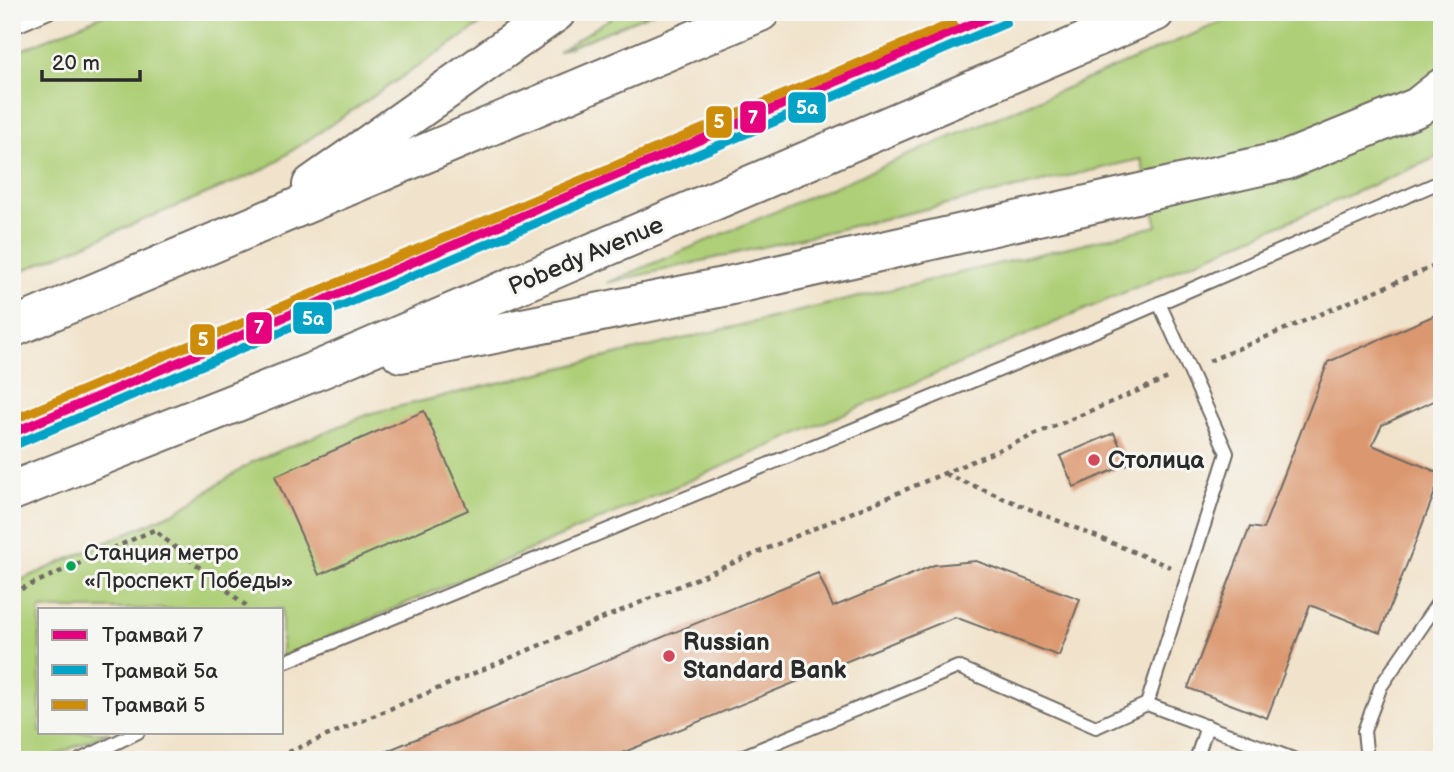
<svg xmlns="http://www.w3.org/2000/svg" width="1454" height="772" font-family="'Balsamiq Sans',sans-serif">
	<rect width="100%" height="100%" fill="#f6f6f2"/>
	<filter id="ink" filterUnits="userSpaceOnUse"><feTurbulence type="fractalNoise" baseFrequency=".0143" numOctaves="2"/><feDisplacementMap in="SourceGraphic" scale="14" xChannelSelector="R" yChannelSelector="G"/><feConvolveMatrix kernelMatrix="1 2 1 2 8 2 1 2 1" color-interpolation-filters="sRGB"/></filter>
	<filter id="wash" filterUnits="userSpaceOnUse"><feTurbulence type="fractalNoise" baseFrequency=".00686" numOctaves="4" result="noise"/><feDisplacementMap in="SourceGraphic" scale="28" xChannelSelector="R" yChannelSelector="G"/><feGaussianBlur stdDeviation="1.57" result="paint"/><feColorMatrix in="noise" values="0 0 0 0 0 0 0 0 0 0 0 0 0 0 0 0 0 1.4 0 .05"/><feComposite in="paint" operator="in"/></filter>
	<g filter="url(#wash)">
		<rect width="100%" height="100%" fill="#f1e3cb"/>
		<!-- green -->
		<g fill="#aecf77" stroke="#6c7d51" stroke-width="2">
			<polygon points="110,12 499,12 263,170 12,275 12,54"/>
			<polygon points="620,12 654,12 558,52"/>
			<polygon points="1245,12 1442,12 1442,155 282,657 282,609 40,609 40,732 109,732 44,760 12,760 12,584 177,511 254,461 372,413 1157,226 1141,159 607,283"/>
		</g>
		<g id="blocks">
			<!-- building -->
			<g fill="#db986f">
				<polygon points="1442,312 1442,397 1382,425 1372,445 1442,474 1380,633 1310,605 1267,718 1188,688 1250,527 1263,529 1328,362"/>
				<polygon points="424,411 468,510 319,575 275,476"/>
				<polygon points="1114,433 1128,464 1074,487 1060,456"/>
				<polygon points="976,561 1080,599 1059,656 955,617 605,760 365,760 818,573 833,607 934,565"/>
			</g>
		</g>
	</g>
	<g filter="url(#ink)">
		<use href="#blocks" fill-opacity="0" stroke="#706b63" stroke-width="2"/>
		<g fill="none" stroke-linecap="round" stroke-linejoin="round">
			<!-- service casing -->
			<g stroke="#706b63" stroke-width="16">
				<g id="service">
					<polyline points="12,28 49,12"/>
					<polyline points="282,663 1097,330 1442,181"/>
					<polyline points="1147,704 1227,453 1159,303"/>
					<polyline points="80,760 138,732"/>
					<polyline points="734,760 958,667 1096,727 1147,704 1296,760"/>
					<polyline points="1196,760 1207,726"/>
					<polyline points="1367,760 1364,731 1381,686 1442,597"/>
				</g>
			</g>
			<!-- primary casing -->
			<g stroke="#706b63" stroke-width="42">
				<g id="primary">
					<polyline points="312,185 556,12"/>
					<polyline points="12,328 760,12"/>
					<polyline points="401,353 728,286 1287,160 1418,107 1442,88"/>
					<polyline points="12,491 323,368 1155,12"/>
				</g>
			</g>
			<!-- path -->
			<g stroke="#706b63" stroke-width="4.5" stroke-dasharray="5 5" stroke-linecap="butt">
				<polyline points="1209,361 1442,263"/>
				<polyline points="945,474 1170,567"/>
				<polyline points="12,593 154,530 250,609"/>
				<polyline points="270,760 1168,378"/>
			</g>
			<!-- service -->
			<use href="#service" stroke="#fff" stroke-width="12"/>
			<!-- primary -->
			<use href="#primary" stroke="#fff" stroke-width="38"/>
			<!-- tram-1 casing -->
			<g stroke="#f6f6f2" stroke-width="14">
				<polyline id="tram-1" points="12,433 1000,12"/>
			</g>
			<!-- tram-2 casing -->
			<g stroke="#f6f6f2" stroke-width="14">
				<polyline id="tram-2" points="17,444 1006,23"/>
			</g>
			<!-- tram-3 casing -->
			<g stroke="#f6f6f2" stroke-width="14">
				<polyline id="tram-3" points="17,418 953,23"/>
			</g>
			<!-- tram-1 -->
			<use href="#tram-1" stroke="#e5007d" stroke-width="9"/>
			<!-- tram-2 -->
			<use href="#tram-2" stroke="#02a3c6" stroke-width="9"/>
			<!-- tram-3 -->
			<use href="#tram-3" stroke="#ce8d09" stroke-width="9"/>
		</g>
	</g>
	<!-- markers -->
	<g fill="#d1495b" stroke="#f6f6f2" stroke-width="2.5">
		<circle cx="1094" cy="460" r="7"/>
		<circle cx="669" cy="656" r="7"/>
	</g>
	<circle fill="#00a651" stroke="#f6f6f2" stroke-width="2.5" cx="71" cy="566" r="6"/>
	<g text-anchor="middle" dominant-baseline="central" stroke-width="6" stroke-linejoin="round" paint-order="stroke">
		<!-- bus labels -->
		<g font-size="22" fill="#2b2b2b" stroke="#f6f6f2" text-anchor="start">
			<text x="84" y="553">Станция метро<tspan x="84" dy="28">«Проспект Победы»</tspan></text>
		</g>
		<!-- street labels -->
		<g font-size="24" fill="#2b2b2b" stroke="#f6f6f2">
			<text transform="translate(586 256) rotate(-23)">Pobedy Avenue</text>
		</g>
		<!-- poi labels -->
		<g font-size="24" font-weight="bold" fill="#2b2b2b" stroke="#f6f6f2" text-anchor="start">
			<text x="1108" y="460">Столица</text>
			<text x="683" y="642">Russian<tspan x="683" dy="28">Standard Bank</tspan></text>
		</g>
	</g>
	<g stroke="#f6f6f2" stroke-width="2.5">
		<rect x="787" y="91" width="40" height="33" rx="7" fill="#02a3c6"/>
		<rect x="739" y="100" width="28" height="34" rx="7" fill="#e5007d"/>
		<rect x="705" y="105" width="28" height="34" rx="7" fill="#ce8d09"/>
		<rect x="292" y="301" width="41" height="34" rx="7" fill="#02a3c6"/>
		<rect x="245" y="311" width="28" height="34" rx="7" fill="#e5007d"/>
		<rect x="189" y="323" width="27" height="33" rx="7" fill="#ce8d09"/>
	</g>
	<g font-size="19" text-anchor="middle" font-weight="bold" fill="#fff">
		<text x="807" y="114">5а</text>
		<text x="753" y="124">7</text>
		<text x="719" y="128">5</text>
		<text x="313" y="325">5а</text>
		<text x="259" y="334">7</text>
		<text x="203" y="346">5</text>
	</g>
	<!-- margin -->
	<rect width="1454" height="772" fill="none" stroke="#f6f6f2" stroke-width="42"/>
	<!-- legend -->
	<rect x="38" y="608" width="245" height="126" fill="#f6f6f2" stroke="#a5a5a2" stroke-width="2"/>
	<rect x="52" y="630" width="35" height="10" fill="#e5007d" stroke="#a5a5a2" stroke-width="2"/>
	<text x="102" y="642" font-size="21" fill="#2b2b2b">Трамвай 7</text>
	<rect x="52" y="665" width="35" height="10" fill="#02a3c6" stroke="#a5a5a2" stroke-width="2"/>
	<text x="102" y="678" font-size="21" fill="#2b2b2b">Трамвай 5а</text>
	<rect x="52" y="700" width="35" height="10" fill="#ce8d09" stroke="#a5a5a2" stroke-width="2"/>
	<text x="102" y="712" font-size="21" fill="#2b2b2b">Трамвай 5</text>
	<!-- scale -->
	<path d="M42 70v10h98v-10" fill="none" stroke="#2b2b2b" stroke-width="3.5"/>
	<text x="52" y="70" font-size="21" fill="#2b2b2b" stroke="#f6f6f2" stroke-width="5" paint-order="stroke">20 m</text>
</svg>
